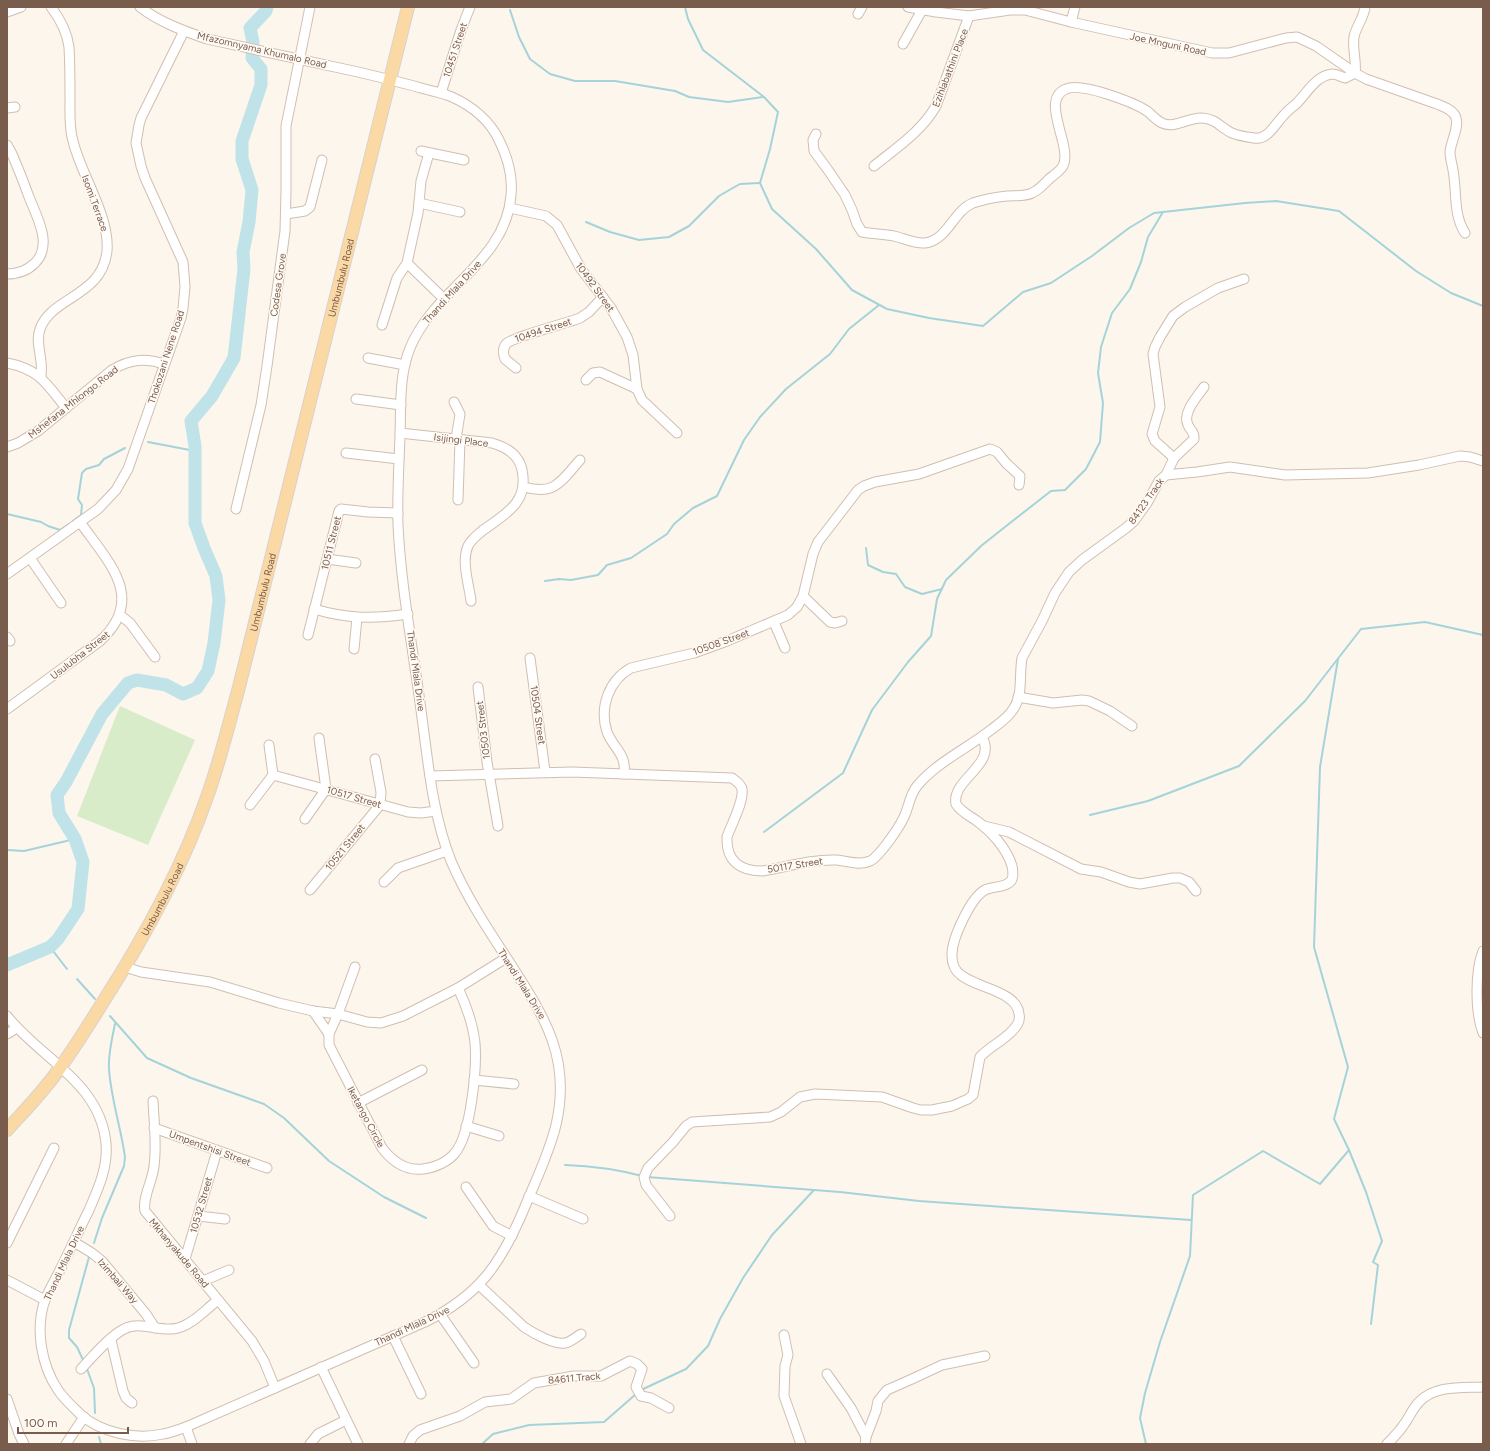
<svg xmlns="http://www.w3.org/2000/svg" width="1490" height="1451" font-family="Figtree,sans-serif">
	<rect width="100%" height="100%" fill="#fdf6ec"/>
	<!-- grass -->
	<polygon fill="#d8ecc9" points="120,706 195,740 148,845 77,816"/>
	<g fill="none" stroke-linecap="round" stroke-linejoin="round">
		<!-- stream -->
		<g stroke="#a5d3da" stroke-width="2">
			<polyline points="685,7 688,19 703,50 764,97 778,112 770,149 760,183 772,209 816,249 852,290 887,309 929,318 983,326 1023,292 1051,283 1092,256 1129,228 1154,213 1245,203 1276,201 1339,211 1416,271 1451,293 1483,306"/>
			<polyline points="510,10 519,37 530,59 550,74 575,81 615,81 675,91 689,97 728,102 763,97"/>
			<polyline points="586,222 610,232 639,240 669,237 689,226 719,196 731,189 740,184 759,183"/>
			<polyline points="148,442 195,451"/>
			<polyline points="7,514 41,522 48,526 60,530 69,524"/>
			<polyline points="73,521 81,515 82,505 78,499 82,473 86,469 99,465 104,459 125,448"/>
			<polyline points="866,548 868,565 883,572 896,574 905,587 922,594 942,589"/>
			<polyline points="545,581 559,579 571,580 598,575 607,565 631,558 667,534 674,524 693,508 717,496 744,440 760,417 786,389 830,354 849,329 879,305"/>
			<polyline points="1090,815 1148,801 1239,766 1305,701 1361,629 1425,622 1483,635"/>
			<polyline points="764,832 843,773 872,710 908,662 931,636 937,599 946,580 981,546 1010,523 1051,491 1065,490 1086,469 1100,442 1103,403 1098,373 1101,347 1112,313 1130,289 1141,262 1148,237 1163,212"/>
			<polyline points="7,850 24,851 75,839"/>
			<polyline points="50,947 67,969"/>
			<polyline points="77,979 95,999"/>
			<polyline points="110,1016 147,1058 191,1078 264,1104 284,1118 329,1161 384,1197 426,1218"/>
			<polyline points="1349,1150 1366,1192 1382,1241 1373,1262 1378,1265 1371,1324"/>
			<path d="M565 1165C592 1166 616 1169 642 1176"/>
			<polyline points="647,1177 840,1192 919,1201 1191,1220"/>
			<path d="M94 1243 102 1218 124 1166 125 1157C121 1128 111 1099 109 1069 108 1055 112 1038 115 1024"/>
			<polyline points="84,1362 77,1347 69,1338 69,1330 89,1257"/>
			<polyline points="87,1369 94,1388 95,1413"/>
			<polyline points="641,1390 686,1369 708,1346 720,1319 743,1278 772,1235 814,1190"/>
			<polyline points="99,1437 101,1444"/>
			<polyline points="482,1444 493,1434 529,1425 604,1422 636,1394"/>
			<polyline points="1146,1444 1140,1418 1145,1393 1160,1342 1190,1256 1193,1195 1263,1151 1320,1184 1349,1150 1334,1119 1348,1067 1314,947 1320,767 1338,659"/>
		</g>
		<!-- river -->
		<polyline stroke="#bfe3e8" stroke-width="13" points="7,965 50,947 58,939 78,909 83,862 75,839 59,813 57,795 66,782 102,714 128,683 137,680 166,685 183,694 197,688 208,671 214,643 219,600 216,576 204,548 195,523 195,446 191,421 212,396 234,358 244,269 243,252 249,222 252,190 242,159 242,141 261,85 261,69 252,58 253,42 250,28 266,11 267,7"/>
		<!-- minor casing -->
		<g stroke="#d1beb0" stroke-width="11">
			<g id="minor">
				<path d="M908 7 936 12 969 16 1010 10H1025L1071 22 1212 53H1229L1286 38 1297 37 1316 46 1355 73 1366 79 1437 104C1444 107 1454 110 1456 118 1459 128 1451 141 1450 152 1450 159 1452 163 1453 170 1457 191 1453 215 1465 233"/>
				<polyline points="7,12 21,7"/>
				<polyline points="858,14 862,7"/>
				<polyline points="1071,22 1075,7"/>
				<polyline points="903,44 922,10"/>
				<polyline points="441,93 461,30 470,7"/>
				<polyline points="7,108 15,107"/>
				<path d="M816 134 813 140 814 151 828 170 845 195 852 210 857 224 862 232C872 234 883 234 894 236 903 238 915 244 925 243 948 240 953 211 973 203 982 200 997 197 1007 196 1015 195 1024 197 1032 193 1039 190 1044 184 1049 179 1054 175 1060 171 1063 166 1073 146 1039 100 1066 89 1081 82 1133 102 1147 111 1152 115 1156 120 1162 123 1175 129 1189 117 1202 118 1217 119 1221 128 1232 133 1239 136 1247 137 1254 138 1268 141 1276 122 1285 114 1288 110 1293 107 1297 103 1307 93 1316 75 1333 74 1337 74 1341 77 1345 78L1355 73C1357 61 1352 50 1354 37 1356 26 1364 18 1365 7"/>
				<path d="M7 145 12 154C18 168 24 183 29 197 37 217 53 245 35 263 27 271 18 274 7 274"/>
				<polyline points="421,151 464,160"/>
				<path d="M874 166C896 148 922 131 936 106L969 16"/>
				<polyline points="419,203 460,212"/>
				<polyline points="510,208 546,216 557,225 581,269 611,308 627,337 633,355 637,389 642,400 677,433"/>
				<polyline points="286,214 305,211 310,207 322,160"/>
				<polyline points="407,263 444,299"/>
				<polyline points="382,325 397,278 407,263 418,213 421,181 429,153"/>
				<polyline points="368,358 405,365"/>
				<path d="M7 363C39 369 47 384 66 408"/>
				<path d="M516 368 505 359C503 354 503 348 506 344 512 337 568 323 580 318L589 312 603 297"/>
				<path d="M41 377C41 372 42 367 41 362 40 350 36 340 40 329 52 296 102 297 107 251 110 216 81 175 73 141 69 128 70 113 70 99 70 82 70 65 69 47 67 32 61 20 51 7"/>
				<polyline points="586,380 593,373 600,372 637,389"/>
				<polyline points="356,399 401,405"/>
				<polyline points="454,402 460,414 456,439"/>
				<path d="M400 433 492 443C506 447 519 454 522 470 529 503 505 514 482 531 477 535 471 540 468 546 461 562 469 584 471 601"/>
				<path d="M7 447 18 443 38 431 112 370C130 359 145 358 164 364"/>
				<polyline points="346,453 399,459"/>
				<polyline points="1174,458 1155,441 1152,434 1160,407 1153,354 1155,347 1160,337 1173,316 1185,307 1218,288 1244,279"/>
				<path d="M1166 475 1174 458 1194 439C1195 432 1190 430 1188 425 1182 413 1197 397 1204 387"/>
				<path d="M524 487C555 496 561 481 580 460"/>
				<polyline points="458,500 460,440"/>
				<polyline points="236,509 261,405 267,366 285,231 286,191 286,126 310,7"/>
				<polyline points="30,558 61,603"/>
				<polyline points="327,559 356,563"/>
				<polyline points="7,574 98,509 116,490 128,469 181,318 183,308 185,287 183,262 145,178 141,166 136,143 139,125 141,118 184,31"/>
				<polyline points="803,596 830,622 835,623 842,621"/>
				<path d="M314 609C348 619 373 619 408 614"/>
				<polyline points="120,615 130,623 155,657"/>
				<polyline points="774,622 785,648"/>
				<polyline points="308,635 339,511 341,509 368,512 398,513"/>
				<polyline points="7,637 10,641"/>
				<polyline points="354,649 357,618"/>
				<polyline points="530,658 545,771"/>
				<polyline points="478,687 487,762 498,826"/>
				<polyline points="1018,697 1053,703 1082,700 1089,701 1110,711 1132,726"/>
				<path d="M7 709 100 641C147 598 108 562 80 522"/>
				<polyline points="269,745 273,775"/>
				<path d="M624 774C627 754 613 748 607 732 599 707 609 680 631 668L694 653 727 641 788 615 797 607 803 596 813 554 818 542 858 490 864 486 875 482 919 474 990 449 997 452 1006 463 1020 476 1019 485"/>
				<polyline points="273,775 408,812 421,813 436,811"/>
				<path d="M430 776 572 772 732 778C736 781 741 784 742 789 744 802 731 825 727 837 726 861 740 871 762 871 787 867 811 859 837 860 847 861 860 866 870 861 879 857 898 829 903 819 909 808 909 796 917 786 937 762 968 748 992 729 1000 723 1009 717 1014 708 1023 694 1019 675 1022 658L1042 621 1055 593 1069 572 1082 560 1126 528 1134 521 1147 503 1159 481 1166 475 1197 472 1230 467 1285 475 1368 473 1419 465 1460 456 1470 457 1483 461"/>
				<polyline points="250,805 273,775"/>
				<polyline points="305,819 326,789 319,738"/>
				<polyline points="984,826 1009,832 1081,869 1101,872 1129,882 1140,884 1173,878 1180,878 1189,882 1196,891"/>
				<polyline points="384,882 398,868 447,851"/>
				<polyline points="310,890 380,805 381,792 375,759"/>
				<path d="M1483 951C1475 971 1475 1012 1483 1033"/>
				<polyline points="125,967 141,972 210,982 279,1003 313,1011 338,1014 367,1022 381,1023 403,1016 458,988 506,958"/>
				<path d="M355 967 338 1014 329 1034V1045L382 1148C392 1161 406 1171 423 1169 434 1168 448 1162 455 1153 471 1134 477 1068 475 1043 473 1024 466 1005 458 988"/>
				<polyline points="313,1011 329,1034"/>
				<path d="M7 1016C41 1059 101 1083 106 1144 108 1168 98 1189 89 1210 79 1230 70 1250 60 1270 55 1280 49 1290 45 1300 35 1328 41 1365 58 1390 64 1399 72 1406 80 1414 101 1433 136 1440 163 1434 170 1433 178 1430 186 1427L425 1322C480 1295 501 1263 524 1209 535 1182 549 1154 556 1125 572 1056 543 1015 508 960 487 928 466 896 451 861 432 813 428 761 421 710 413 649 401 587 398 525 397 495 399 465 400 436 401 406 399 375 410 348 434 289 506 262 511 195 513 176 508 158 499 140 490 121 472 106 452 97 443 93 431 91 421 88 400 82 379 77 358 72 308 61 258 50 207 39 184 31 159 22 140 7"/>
				<polyline points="7,1034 17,1028"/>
				<polyline points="474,1080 514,1084"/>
				<path d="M153 1101C154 1123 157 1145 154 1166 153 1180 142 1198 145 1211L252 1341 264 1361 275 1388"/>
				<polyline points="358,1103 422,1070"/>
				<polyline points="466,1126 499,1136"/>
				<polyline points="154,1128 267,1168"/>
				<polyline points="466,1187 493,1226 512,1236"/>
				<polyline points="529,1196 583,1219"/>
				<polyline points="198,1216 225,1219"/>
				<path d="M670 1216 646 1185 644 1177 648 1168 673 1142 686 1126 692 1122 770 1117 781 1112 800 1097 815 1094 882 1097 913 1108 921 1110H932L952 1106 968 1099 973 1095 980 1057C991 1045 1008 1039 1017 1025 1019 1022 1020 1018 1019 1014 1017 991 976 988 961 975 955 971 952 963 952 956 951 940 971 897 985 890 993 886 1005 888 1011 881 1014 877 1013 871 1012 866 1007 849 992 832 977 821 970 816 961 812 956 804 951 779 998 765 982 737"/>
				<polyline points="74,1242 92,1253 102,1261 146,1314 155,1328"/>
				<polyline points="7,1243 54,1148"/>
				<polyline points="185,1259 217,1151"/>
				<polyline points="7,1280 45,1300"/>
				<polyline points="203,1281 229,1270"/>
				<path d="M479 1285 524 1327C533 1333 554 1345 565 1343 571 1342 576 1337 581 1334"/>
				<polyline points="440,1314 474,1363"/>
				<polyline points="784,1335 788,1355 785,1366 784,1396 801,1444"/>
				<polyline points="393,1336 421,1394"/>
				<polyline points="111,1340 123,1391 126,1398 132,1403"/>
				<polyline points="321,1367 358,1444"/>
				<path d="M81 1369C92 1357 110 1336 124 1329 140 1320 161 1333 178 1328 193 1324 206 1309 218 1300"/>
				<polyline points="827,1374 851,1408 866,1437"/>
				<polyline points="7,1399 19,1434 24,1444"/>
				<polyline points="186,1427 192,1444"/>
				<polyline points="66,1444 84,1417"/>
				<polyline points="310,1444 318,1434 346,1420"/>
				<polyline points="409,1444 413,1436 420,1430 460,1416 485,1402 511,1399 534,1383 574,1376 601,1376 630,1361 637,1364 642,1369 636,1387 641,1396 651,1398 669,1408"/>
				<polyline points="865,1444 866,1437 876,1411 878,1401 887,1390 912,1379 942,1365 985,1356"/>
				<path d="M1387 1444C1394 1437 1400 1431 1405 1423 1410 1416 1413 1408 1419 1402 1435 1385 1462 1388 1483 1387"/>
			</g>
		</g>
		<!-- major casing -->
		<g stroke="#dad1cd" stroke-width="14">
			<g id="major">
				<path id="s1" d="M7 1130C26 1109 46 1089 62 1065 76 1045 90 1023 103 1002 144 938 182 869 207 797 220 761 229 724 239 687L408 7"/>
			</g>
		</g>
		<!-- minor -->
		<use href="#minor" stroke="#fff" stroke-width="9"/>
		<!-- major -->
		<use href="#major" stroke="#fbd9a5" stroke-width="12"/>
	</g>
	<g text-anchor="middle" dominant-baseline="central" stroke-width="3" stroke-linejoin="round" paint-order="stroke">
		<!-- street labels -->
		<g font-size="10" fill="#7a5c4d" stroke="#fffaf3">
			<text transform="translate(1168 44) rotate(12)">Joe Mnguni Road</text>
			<text transform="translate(262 50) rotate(13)">Mfazomnyama Khumalo Road</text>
			<text transform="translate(455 50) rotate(-72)">10451 Street</text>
			<text transform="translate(950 68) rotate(-69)">Ezihlabathini Place</text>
			<text transform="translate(95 203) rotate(70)">Isomi Terrace</text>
			<text stroke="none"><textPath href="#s1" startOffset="927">Umbumbulu Road</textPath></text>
			<text transform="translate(278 285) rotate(-82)">Codesa Grove</text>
			<text transform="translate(595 287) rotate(54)">10492 Street</text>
			<text transform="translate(452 292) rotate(-48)">Thandi Mlala Drive</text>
			<text transform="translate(543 330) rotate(-18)">10494 Street</text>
			<text transform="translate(166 357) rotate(-72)">Thokozani Nene Road</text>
			<text transform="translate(73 402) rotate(-38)">Mshefana Mhlongo Road</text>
			<text transform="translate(461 440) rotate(7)">Isijingi Place</text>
			<text transform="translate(1146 501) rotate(-55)">84123 Track</text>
			<text transform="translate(331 543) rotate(-76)">10511 Street</text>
			<text stroke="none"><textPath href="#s1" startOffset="603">Umbumbulu Road</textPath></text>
			<text transform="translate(721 642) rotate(-20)">10508 Street</text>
			<text transform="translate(80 655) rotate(-38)">Usulubha Street</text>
			<text transform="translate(416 671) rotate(82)">Thandi Mlala Drive</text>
			<text transform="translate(538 715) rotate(82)">10504 Street</text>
			<text transform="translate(483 730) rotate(-97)">10503 Street</text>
			<text transform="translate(354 797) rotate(16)">10517 Street</text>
			<text transform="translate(345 847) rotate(-51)">10521 Street</text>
			<text transform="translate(795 865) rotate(-9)">50117 Street</text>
			<text stroke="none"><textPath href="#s1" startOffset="279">Umbumbulu Road</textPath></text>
			<text transform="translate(522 984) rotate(58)">Thandi Mlala Drive</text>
			<text transform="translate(366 1117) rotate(62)">Iketango Circle</text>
			<text transform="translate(210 1148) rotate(20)">Umpentshisi Street</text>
			<text transform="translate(201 1205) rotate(-74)">10532 Street</text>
			<text transform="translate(179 1253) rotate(50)">Mkhanyakude Road</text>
			<text transform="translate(64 1263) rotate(-65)">Thandi Mlala Drive</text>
			<text transform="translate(118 1281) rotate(49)">Izimbali Way</text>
			<text transform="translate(412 1326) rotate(-25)">Thandi Mlala Drive</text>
			<text transform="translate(574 1378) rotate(-5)">84611 Track</text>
		</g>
	</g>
	<!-- border -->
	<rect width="1490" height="1451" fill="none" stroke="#7a5c4d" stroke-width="16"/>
	<!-- scale -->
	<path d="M18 1427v6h110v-6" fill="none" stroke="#7a5c4d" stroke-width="2"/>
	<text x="24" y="1427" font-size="12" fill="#7a5c4d" stroke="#fffaf3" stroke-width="3" paint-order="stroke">100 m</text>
</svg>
